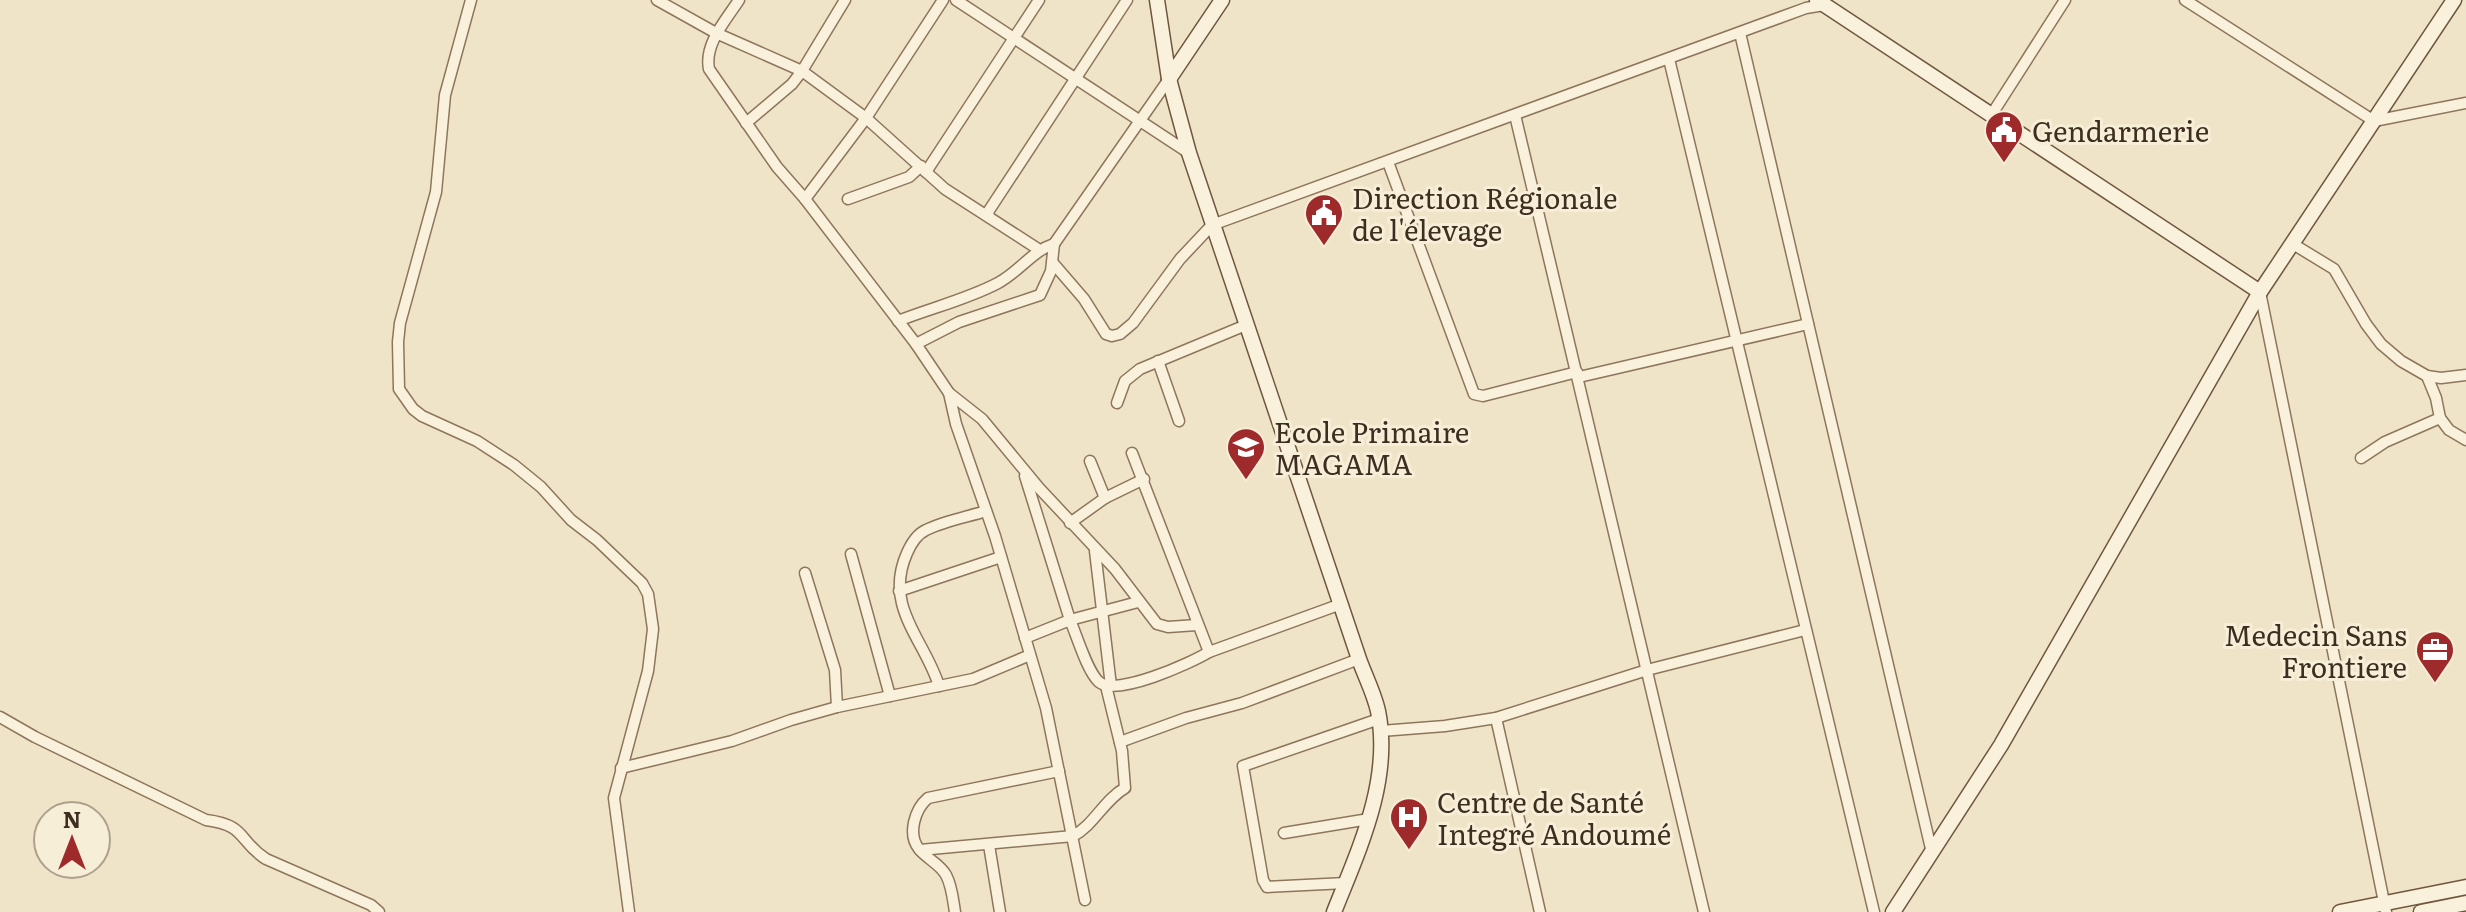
<svg xmlns="http://www.w3.org/2000/svg" width="2466" height="912" font-family="Literata,serif">
	<rect width="100%" height="100%" fill="#f0e4c8"/>
	<g fill="none" stroke-linecap="round" stroke-linejoin="round">
		<!-- street casing -->
		<g stroke="#8d765c" stroke-width="13">
			<g id="street">
				<polyline points="471,0 445,95 436,192 400,323 398,342 399,389 413,409 422,416 477,441 514,465 541,487 571,520 597,540 642,583 648,594 653,629 648,671 614,798 629,912"/>
				<polyline points="657,0 716,33 802,71 792,84 746,123"/>
				<path d="M739 0C726 20 704 44 709 69L777 167 805 199 916 344 949 393 956 424 995 536 1046 708 1085 900"/>
				<polyline points="845,0 802,71 866,118 945,189 1038,249"/>
				<polyline points="956,0 1189,153"/>
				<polyline points="2185,0 2374,121 2466,103"/>
				<polyline points="1740,33 1932,853"/>
				<polyline points="1669,59 1874,912"/>
				<polyline points="1992,114 2065,0"/>
				<polyline points="1515,115 1704,912"/>
				<polyline points="1388,162 1474,394 1483,396 1577,372"/>
				<polyline points="926,172 1039,0"/>
				<polyline points="805,199 866,118 943,0"/>
				<polyline points="848,199 909,177 921,166"/>
				<polyline points="989,217 988,212 1127,0"/>
				<polyline points="1054,244 1169,79"/>
				<polyline points="2293,244 2334,269 2366,324 2381,344 2401,361 2427,376 2441,378 2466,375"/>
				<polyline points="1053,263 1084,299 1106,334 1112,336 1120,334 1133,323 1180,259 1212,225 1806,8 1824,5"/>
				<polyline points="2260,292 2386,912"/>
				<path d="M898 321C931 308 968 299 998 283 1020 271 1032 251 1054 244L1051 271 1040 295 959 322 916 344"/>
				<polyline points="1158,361 1179,421"/>
				<polyline points="1579,377 1808,324"/>
				<polyline points="949,393 982,419 1039,488 1115,569 1157,624 1168,627 1197,625"/>
				<polyline points="1117,403 1125,381 1140,369 1246,325"/>
				<polyline points="2440,418 2449,430 2466,440"/>
				<polyline points="1132,453 1209,652"/>
				<polyline points="2361,458 2385,442 2440,418 2436,398 2427,376"/>
				<polyline points="1090,461 1105,498"/>
				<polyline points="1025,476 1070,620 1138,602"/>
				<polyline points="1070,523 1105,498 1144,479"/>
				<polyline points="1095,551 1111,686"/>
				<polyline points="851,554 890,696"/>
				<polyline points="805,573 835,670 837,707"/>
				<polyline points="899,591 1001,557"/>
				<path d="M1025 638 1070 620C1077 636 1087 671 1099 682 1116 697 1191 663 1209 652L1341 604"/>
				<path d="M939 686C925 640 883 607 907 553 911 544 917 534 926 530 944 521 967 517 986 511"/>
				<path d="M0 717 35 737 206 820C247 825 238 841 266 859L371 905 379 912"/>
				<polyline points="1496,718 1540,912"/>
				<polyline points="1381,731 1445,726 1496,718 1647,670 1805,630"/>
				<polyline points="1120,742 1186,718 1242,703 1359,659"/>
				<polyline points="621,768 732,741 791,720 837,707 973,679 1030,655"/>
				<polyline points="1284,833 1369,819"/>
				<polyline points="989,845 1000,912"/>
				<path d="M920 850 1073 836C1094 825 1104 800 1125 788L1122 751 1106 686"/>
				<polyline points="1346,883 1267,887 1263,880 1243,766 1379,719"/>
				<path d="M955 912C953 900 952 886 946 875 940 864 927 859 919 849 907 834 915 809 928 798L1059 771"/>
			</g>
		</g>
		<!-- secondary casing -->
		<g stroke="#6f573f" stroke-width="17">
			<g id="secondary">
				<path d="M1157 0 1169 79 1189 153 1359 659C1365 676 1374 693 1378 711 1392 780 1359 849 1334 912"/>
				<polyline points="1817,0 2260,292"/>
				<polyline points="1169,79 1222,0"/>
				<polyline points="1893,912 2001,745 2260,292 2454,0"/>
				<polyline points="2340,912 2466,887"/>
				<polyline points="2421,912 2466,903"/>
			</g>
		</g>
		<!-- street -->
		<use href="#street" stroke="#faf1dc" stroke-width="10"/>
		<!-- secondary -->
		<use href="#secondary" stroke="#faf1dc" stroke-width="14"/>
	</g>
	<!-- icons -->
	<defs>
		<g id="civic-pin" transform="scale(2)"><path d="M0 17L-7.5 6A9.5 9.5 0 1 1 7.5 6Z" fill="#9e2a2b" stroke="#f7eed8"/><path d="M-.6-6.5H3V-4.5H.6V-3L4-1V1h2V6H-6V1h2V-1L-.6-3ZM-1.2 2.5V6h2.4V2.5Z" fill="#fff"/></g>
		<g id="school-pin" transform="scale(2)"><path d="M0 17L-7.5 6A9.5 9.5 0 1 1 7.5 6Z" fill="#9e2a2b" stroke="#f7eed8"/><path d="M0-5L7-2L0 1L-7-2ZM-4 1L0 2.5L4 1V4Q0 6-4 4Z" fill="#fff"/></g>
		<g id="office-pin" transform="scale(2)"><path d="M0 17L-7.5 6A9.5 9.5 0 1 1 7.5 6Z" fill="#9e2a2b" stroke="#f7eed8"/><path d="M-6-3h4V-5.5h4V-3h4V5H-6ZM-1-4.5V-3h2v-1.5ZM-6 0V1H6V0Z" fill="#fff"/></g>
		<g id="hospital-pin" transform="scale(2)"><path d="M0 17L-7.5 6A9.5 9.5 0 1 1 7.5 6Z" fill="#9e2a2b" stroke="#f7eed8"/><path d="M-5-5h3v3.5h4V-5h3V5h-3V1.5h-4V5h-3Z" fill="#fff"/></g>
	</defs>
	<g fill-rule="evenodd">
		<use href="#civic-pin" x="2004" y="130"/>
		<use href="#civic-pin" x="1324" y="213"/>
		<use href="#school-pin" x="1246" y="447"/>
		<use href="#office-pin" x="2435" y="650"/>
		<use href="#hospital-pin" x="1409" y="817"/>
	</g>
	<g text-anchor="middle" dominant-baseline="central" stroke-width="6" stroke-linejoin="round" paint-order="stroke">
		<!-- poi labels -->
		<g font-size="28" fill="#3d2e20" stroke="#f7eed8" text-anchor="start">
			<text x="2032" y="130">Gendarmerie</text>
			<text x="1352" y="197">Direction Régionale<tspan x="1352" dy="32">de l'élevage</tspan></text>
			<text x="1274" y="431">Ecole Primaire<tspan x="1274" dy="32">MAGAMA</tspan></text>
			<text x="2407" y="634" text-anchor="end">Medecin Sans<tspan x="2407" dy="32">Frontiere</tspan></text>
			<text x="1437" y="801">Centre de Santé<tspan x="1437" dy="32">Integré Andoumé</tspan></text>
		</g>
	</g>
	<!-- north arrow -->
	<g transform="translate(72 840)"><circle r="38" fill="#f7eed8" stroke="#ada18e" stroke-width="2"/>
	<path d="M0-6L14 30L0 20L-14 30Z" fill="#9e2a2b"/>
	<text y="-12" font-size="22" font-weight="bold" text-anchor="middle" fill="#3d2e20">N</text>
	</g>
</svg>
